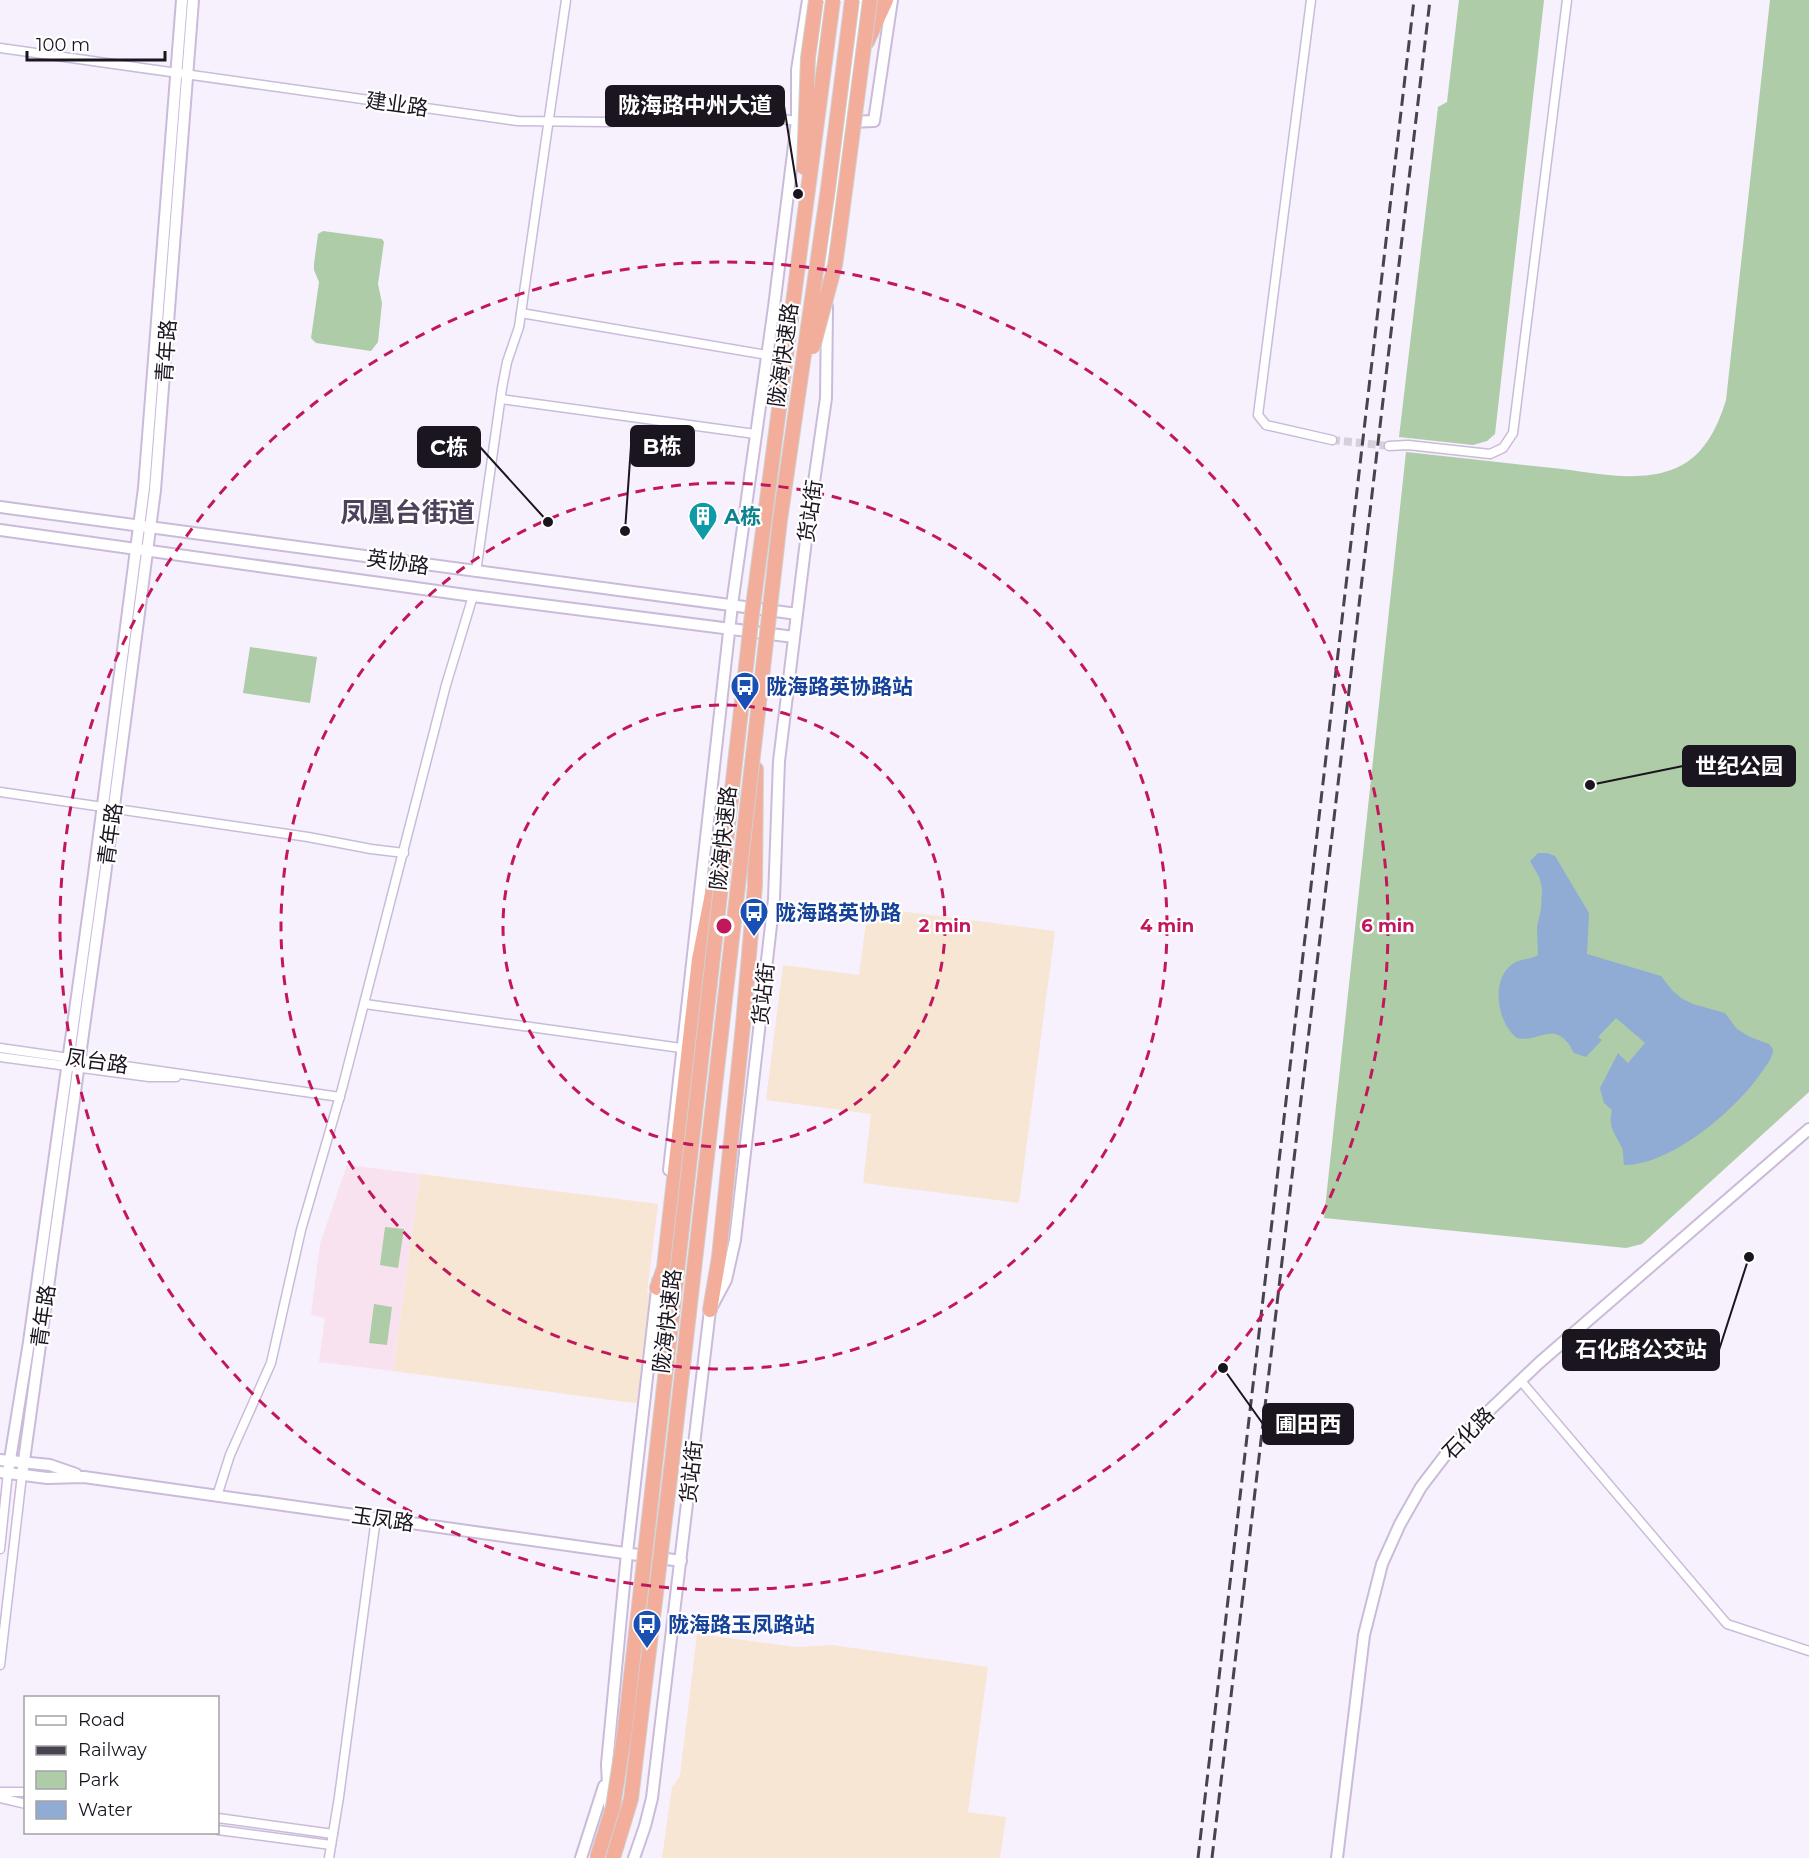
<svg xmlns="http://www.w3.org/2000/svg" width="1809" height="1858" font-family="Montserrat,'Noto Sans SC',sans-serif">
	<rect width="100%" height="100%" fill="#f7f0fd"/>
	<!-- industrial -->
	<g fill="#f8e6d5">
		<polygon points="868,907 1055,931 1019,1203 863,1183 871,1114 766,1100 783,965 859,975"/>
		<polygon points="420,1174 658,1204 647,1293 655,1294 641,1404 393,1371"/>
		<polygon points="697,1634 797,1647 832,1645 988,1667 968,1812 1006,1817 1000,1858 662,1858 672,1787 680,1776"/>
	</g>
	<!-- education -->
	<polygon fill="#f9e2ef" points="347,1165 420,1174 393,1371 319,1362 325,1318 311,1315 320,1244"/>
	<!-- green -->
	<g fill="#aecca8">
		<polygon points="1459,0 1544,0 1495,434 1487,441 1473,445 1399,437 1438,107 1447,102"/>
		<path d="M1770 0H1809V1092L1642 1244 1626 1248 1324 1218 1406 452C1455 457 1504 463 1553 468 1591 472 1634 483 1671 470 1703 459 1717 429 1726 400Z"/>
		<polygon points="323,231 382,239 384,242 378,284 382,303 378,342 371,351 316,343 311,338 319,282 314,270 314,264 318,234"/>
		<polygon points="250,647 317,657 310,703 243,693"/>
		<polygon points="385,1227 404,1229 398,1268 380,1265"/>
		<polygon points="374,1304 392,1307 387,1345 369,1343"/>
	</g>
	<!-- water -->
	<path fill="#90acd4" d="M1538 853H1547L1555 856 1589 913 1587 954 1661 976 1672 990 1681 998 1693 1004 1725 1013 1737 1029 1750 1037 1769 1044 1773 1049C1773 1058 1766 1066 1761 1073 1736 1110 1670 1166 1624 1165 1623 1159 1624 1151 1621 1146 1614 1131 1608 1127 1612 1110L1604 1103 1600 1088 1618 1053 1628 1063 1645 1043 1616 1018 1598 1037 1602 1040 1586 1057 1574 1053C1571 1049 1570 1044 1566 1041 1551 1024 1535 1043 1517 1038 1498 1024 1491 984 1509 967 1519 957 1528 961 1538 955L1537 927 1541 909 1542 888 1539 877 1530 861Z"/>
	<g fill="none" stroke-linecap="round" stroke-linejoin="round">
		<!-- minor-tunnel -->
		<polyline stroke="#d6cfdc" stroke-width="8" stroke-dasharray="8 4" stroke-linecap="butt" points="1332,440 1389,446"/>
		<!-- minor casing -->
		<g stroke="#cbbbda" stroke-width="11">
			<g id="minor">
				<polyline points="1311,0 1258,415 1266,425 1332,440"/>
				<polyline points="0,48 518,121 607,122 750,115 797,121"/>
				<polyline points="521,313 767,355"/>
				<polyline points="501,399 755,434"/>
				<polyline points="1389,446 1408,445 1490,454 1503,448 1513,433 1567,0"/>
				<polyline points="476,572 502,388 507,362 519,327 566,0"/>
				<polyline points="0,792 308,837 371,849 404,853"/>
				<polyline points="365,1004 681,1048"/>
				<polyline points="0,1048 340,1097"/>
				<polyline points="0,1057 149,1077 176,1077"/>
				<polyline points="1521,1381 1727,1624 1809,1651"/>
				<polyline points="217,1496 230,1455 271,1363 301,1230 342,1089 446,685 473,596"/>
				<polyline points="0,1549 8,1472"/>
				<polyline points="0,1665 22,1475"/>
				<polyline points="0,1792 26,1792"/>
				<polyline points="0,1798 26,1804"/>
				<polyline points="218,1818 333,1834"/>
				<polyline points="218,1830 331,1845"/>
				<polyline points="329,1858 339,1797 376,1518"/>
			</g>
		</g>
		<!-- tertiary casing -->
		<g stroke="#cbbbda" stroke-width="14">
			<g id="tertiary">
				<polyline points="811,74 815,59 823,0"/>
				<polyline points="848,122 874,121 892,0"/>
				<polyline points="828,278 828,244 863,0"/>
				<polyline points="0,507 797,614"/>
				<polyline points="0,530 473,596 794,637"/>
				<polyline points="669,1170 732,605 774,307 797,121 797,70 808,0"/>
				<polyline points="0,1460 50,1465 76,1474"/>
				<polyline points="0,1472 47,1478 84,1477 681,1561"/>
				<polyline points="8,1472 29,1342 94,874 144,488 182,0"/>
				<polyline points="22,1475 105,875 155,490 193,0"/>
				<polyline points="609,1806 607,1764 627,1553 658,1281"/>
				<polyline points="581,1858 604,1786"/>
				<polyline points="634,1858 645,1826 652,1798 710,1310 726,1280 735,1240 774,899 779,761 808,524 826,398 827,306"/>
				<polyline points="1337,1858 1364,1635 1382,1564 1400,1524 1421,1487 1453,1445 1539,1363 1809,1129"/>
			</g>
		</g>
		<!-- trunk casing -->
		<g stroke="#d1d0d2" stroke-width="16">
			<g id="trunk">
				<polyline points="867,42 886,0"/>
				<polyline points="657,1288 664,1268 699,959 717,869"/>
				<polyline points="710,1310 719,1257 743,1025 755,885 756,769"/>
			</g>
		</g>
		<!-- minor -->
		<use href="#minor" stroke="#fff" stroke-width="8"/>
		<!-- tertiary -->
		<use href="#tertiary" stroke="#fff" stroke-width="10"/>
		<!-- trunk -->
		<use href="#trunk" stroke="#f2ae9b" stroke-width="14"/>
		<!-- rail -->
		<g stroke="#49434e" stroke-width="3" stroke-dasharray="12 6" stroke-linecap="butt">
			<polyline points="1198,1858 1414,0"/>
			<polyline points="1212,1858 1430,0"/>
		</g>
		<!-- trunk-bridge casing -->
		<g stroke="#d1d0d2" stroke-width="16" stroke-linecap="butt">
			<g id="trunk-bridge">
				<polyline points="804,168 808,58 816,0"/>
				<polyline points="813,347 835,265 838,244 870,0"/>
				<polyline points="597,1858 613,1807 625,1729 752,614 833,0"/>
				<polyline points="613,1858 631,1799 672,1461 780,520 828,189 852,0"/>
			</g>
		</g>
		<!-- trunk-bridge -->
		<use href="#trunk-bridge" stroke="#f2ae9b" stroke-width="14"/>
	</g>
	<!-- distance rings -->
	<g fill="none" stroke="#c2185b" stroke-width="3" stroke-dasharray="10 8">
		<circle cx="724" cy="926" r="221"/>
		<circle cx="724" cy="926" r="443"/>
		<circle cx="724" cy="926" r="664"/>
	</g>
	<!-- icons -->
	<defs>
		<g id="building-pin" transform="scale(1.5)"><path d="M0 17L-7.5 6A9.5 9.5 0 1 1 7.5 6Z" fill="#0f9aa8" stroke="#fff"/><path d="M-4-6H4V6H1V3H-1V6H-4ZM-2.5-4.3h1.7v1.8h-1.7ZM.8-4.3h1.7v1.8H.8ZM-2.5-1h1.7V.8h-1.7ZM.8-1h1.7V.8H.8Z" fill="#fff"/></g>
		<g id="bus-pin" transform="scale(1.5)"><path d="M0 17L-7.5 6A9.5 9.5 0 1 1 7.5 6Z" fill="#1a4fb4" stroke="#fff"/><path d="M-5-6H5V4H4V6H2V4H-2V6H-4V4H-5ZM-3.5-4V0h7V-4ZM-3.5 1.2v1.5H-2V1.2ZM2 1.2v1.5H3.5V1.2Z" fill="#fff"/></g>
	</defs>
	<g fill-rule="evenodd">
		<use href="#building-pin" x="703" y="516"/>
		<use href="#bus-pin" x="745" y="686"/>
		<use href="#bus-pin" x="754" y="912"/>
		<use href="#bus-pin" x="647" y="1624"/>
	</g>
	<g text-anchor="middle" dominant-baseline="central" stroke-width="4.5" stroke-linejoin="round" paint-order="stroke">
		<!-- street labels -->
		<g font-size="21" fill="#1b1520" stroke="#fff">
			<text transform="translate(397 104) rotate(8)">建业路</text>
			<text transform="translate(166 351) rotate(-86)">青年路</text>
			<text transform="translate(783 355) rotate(-82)">陇海快速路</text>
			<text transform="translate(810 511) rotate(-82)">货站街</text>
			<text transform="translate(398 562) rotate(8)">英协路</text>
			<text transform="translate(110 834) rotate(-82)">青年路</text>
			<text transform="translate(723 838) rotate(-84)">陇海快速路</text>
			<text transform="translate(763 994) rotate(-84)">货站街</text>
			<text transform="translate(97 1061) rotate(8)">凤台路</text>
			<text transform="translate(43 1316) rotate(-82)">青年路</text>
			<text transform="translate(667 1321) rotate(-83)">陇海快速路</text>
			<text transform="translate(1468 1433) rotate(-46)">石化路</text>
			<text transform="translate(691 1472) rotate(-84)">货站街</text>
			<text transform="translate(383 1519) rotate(8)">玉凤路</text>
		</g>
		<!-- culture labels -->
		<g font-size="21" font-weight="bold" fill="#0d838f" stroke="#fff" text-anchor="start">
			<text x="724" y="516">A栋</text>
		</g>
		<!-- transit labels -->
		<g font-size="21" font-weight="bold" fill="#164399" stroke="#fff" text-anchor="start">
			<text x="766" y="686">陇海路英协路站</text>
			<text x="775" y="912">陇海路英协路</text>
			<text x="668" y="1624">陇海路玉凤路站</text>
		</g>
		<!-- district labels -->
		<g font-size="27" font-weight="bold" fill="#4e415b" stroke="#fff">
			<text x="408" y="512">凤凰台街道</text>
		</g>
	</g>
	<circle cx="724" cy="926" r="9" fill="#c2185b" stroke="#fff" stroke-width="3"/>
	<g font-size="18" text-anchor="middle" font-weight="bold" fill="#c2185b" stroke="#fff" stroke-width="4.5" stroke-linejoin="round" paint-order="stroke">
		<text x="945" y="932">2 min</text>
		<text x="1167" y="932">4 min</text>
		<text x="1388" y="932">6 min</text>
	</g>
	<!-- callouts -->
	<path fill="none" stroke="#1b1520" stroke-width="2" d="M798 194L784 106M625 531L631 446M548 522L480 447M1590 785L1683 766M1749 1257L1719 1350M1223 1368L1263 1424"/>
	<g fill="#1b1520" stroke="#fff" stroke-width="2">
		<circle cx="798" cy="194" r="6"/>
		<circle cx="625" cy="531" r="6"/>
		<circle cx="548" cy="522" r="6"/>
		<circle cx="1590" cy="785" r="6"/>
		<circle cx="1749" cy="1257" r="6"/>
		<circle cx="1223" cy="1368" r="6"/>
	</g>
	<g fill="#1b1520" stroke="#1b1520" stroke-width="2">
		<rect x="606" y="86" width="178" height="40" rx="6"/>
		<rect x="631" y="426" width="63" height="40" rx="6"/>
		<rect x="418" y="427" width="62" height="40" rx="6"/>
		<rect x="1683" y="746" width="112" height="40" rx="6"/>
		<rect x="1563" y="1330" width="156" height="40" rx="6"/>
		<rect x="1263" y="1404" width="90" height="40" rx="6"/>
	</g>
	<g font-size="22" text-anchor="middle" font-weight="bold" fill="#fff">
		<text x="695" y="113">陇海路中州大道</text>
		<text x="662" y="454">B栋</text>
		<text x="449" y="455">C栋</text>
		<text x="1739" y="774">世纪公园</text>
		<text x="1641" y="1357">石化路公交站</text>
		<text x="1308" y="1432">圃田西</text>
	</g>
	<!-- legend -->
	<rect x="24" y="1696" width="195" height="138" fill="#ffffff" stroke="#a4a1a6" stroke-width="1.5"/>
	<rect x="36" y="1716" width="30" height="9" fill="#ffffff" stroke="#a4a1a6" stroke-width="1.5"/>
	<text x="78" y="1726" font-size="18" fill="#1b1520">Road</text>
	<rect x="36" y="1746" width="30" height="9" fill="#49434e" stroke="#a4a1a6" stroke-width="1.5"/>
	<text x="78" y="1756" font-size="18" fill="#1b1520">Railway</text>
	<rect x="36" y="1771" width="30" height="18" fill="#aecca8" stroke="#a4a1a6" stroke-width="1.5"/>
	<text x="78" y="1786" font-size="18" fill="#1b1520">Park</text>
	<rect x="36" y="1801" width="30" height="18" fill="#90acd4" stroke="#a4a1a6" stroke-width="1.5"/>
	<text x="78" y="1816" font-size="18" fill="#1b1520">Water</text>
	<!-- scale -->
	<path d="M27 51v9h138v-9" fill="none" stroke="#1b1520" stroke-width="3"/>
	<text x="36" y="51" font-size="18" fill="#1b1520" stroke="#ffffff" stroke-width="4.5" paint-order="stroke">100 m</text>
</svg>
